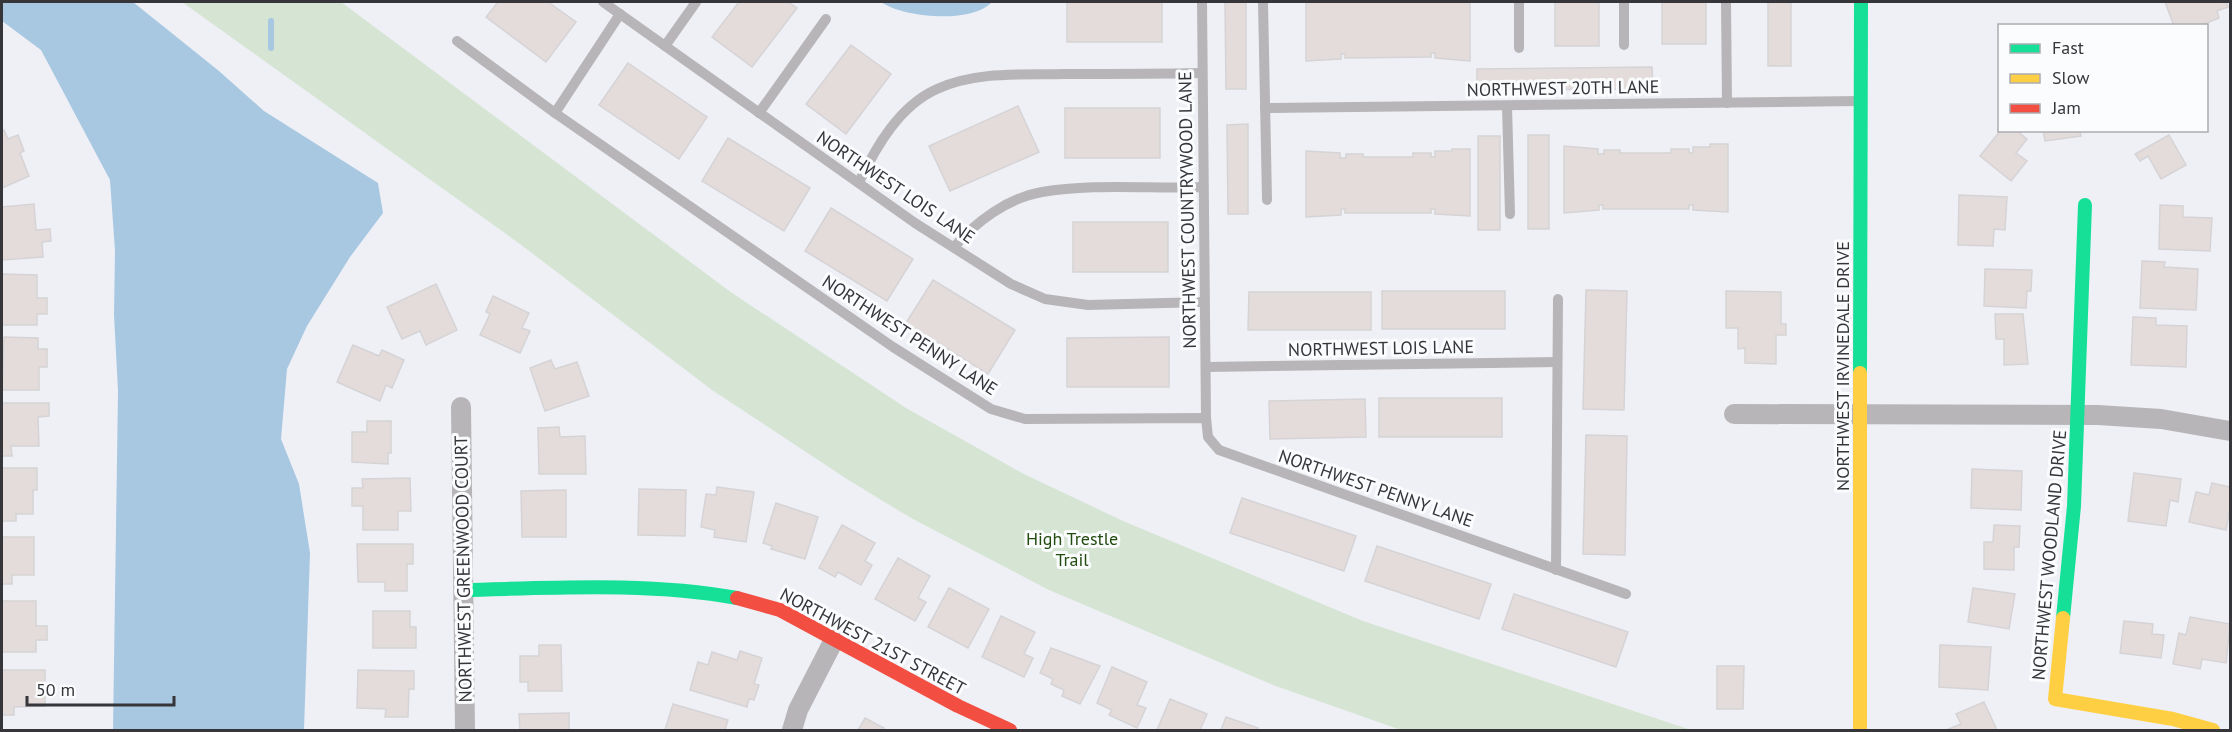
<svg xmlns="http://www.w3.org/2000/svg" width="2232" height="732" font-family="'PT Sans',sans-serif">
	<rect width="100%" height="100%" fill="#eff0f6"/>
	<!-- green -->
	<polygon fill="#d5e4d3" points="182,2 341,2 732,293 906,408 1024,474 1123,521 1363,621 1691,730 1401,730 1273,685 1049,590 911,518 850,481 712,390 520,244"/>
	<!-- water -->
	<g fill="#a8c8e2">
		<polygon points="2,2 133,2 219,71 264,111 378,183 383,213 350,257 307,326 287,369 281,439 299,484 310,553 304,730 113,730 118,391 114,315 115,251 110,180 41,50 2,21"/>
		<path d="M881 2H992C972 24 904 18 881 2Z"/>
	</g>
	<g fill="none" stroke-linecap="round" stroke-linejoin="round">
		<!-- stream -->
		<polyline stroke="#a8c8e2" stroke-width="6" points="271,48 271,21"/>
	</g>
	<!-- building -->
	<g fill="#e4dcdb" stroke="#d5d3d5" stroke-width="1.5">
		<polygon points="498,2 548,2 576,22 546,62 486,17"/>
		<polygon points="739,2 788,2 797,8 752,67 712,37"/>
		<rect x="1067" y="2" width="95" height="40"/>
		<polygon points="1225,2 1246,2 1246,89 1226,89"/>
		<polygon points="1306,2 1470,2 1470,61 1435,58 1435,53 1431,53 1431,57 1345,58 1345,54 1341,54 1341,59 1306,61"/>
		<rect x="1555" y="2" width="44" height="44"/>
		<rect x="1662" y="2" width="44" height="42"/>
		<rect x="1768" y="2" width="23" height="64"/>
		<polygon points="2165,2 2226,2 2228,7 2217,11 2219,18 2199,26 2174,26"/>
		<polygon points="851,45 891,74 846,134 806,104"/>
		<polygon points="628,63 707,117 679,159 599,105"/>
		<polygon points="1652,67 1653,89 1477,90 1477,69"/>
		<polygon points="1018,106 1039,152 950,191 929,146"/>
		<rect x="1065" y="108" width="95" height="50"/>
		<polygon points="1248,124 1248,214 1228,214 1227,125"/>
		<polygon points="4,130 8,139 18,135 24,151 20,153 29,176 2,188 2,131"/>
		<polygon points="2001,130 2016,130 2027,139 2016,153 2027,161 2011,181 1980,156"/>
		<polygon points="2043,130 2080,130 2081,136 2045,141"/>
		<rect x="1528" y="135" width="21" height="94"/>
		<polygon points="2169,135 2186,165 2161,179 2148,156 2140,161 2135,154"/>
		<rect x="1478" y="136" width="22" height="94"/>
		<polygon points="728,138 810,188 784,231 702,181"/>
		<polygon points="1710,144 1728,144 1728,212 1693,210 1693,205 1689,205 1689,209 1603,209 1603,205 1599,205 1599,210 1564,213 1564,146 1598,149 1598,154 1604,154 1604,150 1620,150 1620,153 1671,153 1671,149 1689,149 1689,153 1693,153 1693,147 1710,147"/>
		<polygon points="1452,149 1470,149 1470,216 1435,214 1435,209 1431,209 1431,213 1345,213 1345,209 1341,209 1341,215 1306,217 1306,151 1340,153 1340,158 1346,158 1346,154 1363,154 1363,157 1413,157 1413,153 1431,153 1431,157 1435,157 1435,151 1452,151"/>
		<polygon points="1959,195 2007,197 2005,230 1994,229 1993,246 1958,245"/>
		<polygon points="34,204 36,230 50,229 51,241 42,242 43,257 2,260 2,207"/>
		<polygon points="2160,205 2183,206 2183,217 2212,218 2210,251 2159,249"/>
		<polygon points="831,208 913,259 887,301 805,251"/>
		<rect x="1073" y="222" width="95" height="50"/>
		<polygon points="2142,261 2165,262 2164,267 2198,269 2196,310 2140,308"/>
		<polygon points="1985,269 2032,270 2031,291 2027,291 2026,308 1984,306"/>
		<polygon points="2,274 37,275 37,298 47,298 47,314 37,314 37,325 2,325"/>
		<polygon points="933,280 1015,330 988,374 906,323"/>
		<polygon points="436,284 457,330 426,345 420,331 402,339 387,307"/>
		<polygon points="1586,290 1627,291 1624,410 1583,409"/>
		<rect x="1382" y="291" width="123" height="38"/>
		<polygon points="1726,291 1781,292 1781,324 1786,324 1786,335 1776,335 1776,364 1745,363 1745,348 1738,349 1738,328 1726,328"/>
		<polygon points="1249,292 1371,292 1371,330 1248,330"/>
		<polygon points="493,296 529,313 522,328 530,331 520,353 480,335 490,314 486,312"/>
		<polygon points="1995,314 2023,314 2028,364 2004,365 2004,339 1996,339"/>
		<polygon points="2133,317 2156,318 2156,325 2187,326 2186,367 2131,365"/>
		<polygon points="4,337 38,338 38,349 47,349 47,367 39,367 39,390 2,390"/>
		<polygon points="1169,337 1169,387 1067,387 1067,338"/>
		<polygon points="353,345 379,356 382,350 404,360 392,388 386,385 380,401 337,382"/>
		<polygon points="551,360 555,369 577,362 589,396 545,411 530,368"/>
		<rect x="1379" y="398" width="123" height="39"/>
		<polygon points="1365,399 1366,437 1270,439 1269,401"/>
		<polygon points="2,403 49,403 49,416 38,417 39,446 11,446 12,456 2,456"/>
		<polygon points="367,421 391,421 391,453 388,453 388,464 352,462 352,432 367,432"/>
		<polygon points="559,427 560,437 585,436 586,474 539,474 538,428"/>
		<polygon points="1586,435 1627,436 1625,555 1583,554"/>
		<polygon points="2,468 37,468 37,490 33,490 33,514 16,514 16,521 2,521"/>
		<polygon points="1972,469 2022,471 2021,510 1971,508"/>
		<polygon points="2134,473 2181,479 2178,502 2170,500 2166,526 2128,521"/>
		<polygon points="410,478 411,511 398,511 398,530 363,530 363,506 352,506 352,488 363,488 362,479"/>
		<polygon points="2212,483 2230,487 2230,508 2226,530 2189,522 2196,492 2209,495"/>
		<polygon points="717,487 754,492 746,542 714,537 715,530 701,527 706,494 716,495"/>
		<polygon points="639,489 686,490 685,536 638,535"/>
		<polygon points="566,490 566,537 522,537 521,491"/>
		<polygon points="1242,498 1356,536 1344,571 1230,533"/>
		<polygon points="776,503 818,517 805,559 771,549 772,546 763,543"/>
		<polygon points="842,525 875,543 865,561 872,565 861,585 838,572 835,577 819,568"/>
		<polygon points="1994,525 2020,526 2019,547 2014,547 2014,570 1984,569 1984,542 1993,542"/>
		<polygon points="2,537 34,537 34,575 12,575 12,584 2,584"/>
		<polygon points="357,544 413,544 413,564 407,564 407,591 385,591 385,582 358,582"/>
		<polygon points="1377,546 1491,584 1479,619 1365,581"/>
		<polygon points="898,558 930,576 918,598 926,602 915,621 875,599"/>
		<polygon points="949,588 989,609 968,648 928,627"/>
		<polygon points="1973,588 2015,594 2009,629 1968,622"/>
		<polygon points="1514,594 1628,632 1616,667 1502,629"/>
		<polygon points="2,601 36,601 36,626 47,626 47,640 36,640 36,652 2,652"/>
		<polygon points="373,611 410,611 410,627 416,627 416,648 373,648"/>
		<polygon points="1001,616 1035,632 1024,654 1033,658 1024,677 982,657"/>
		<polygon points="2190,617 2230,624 2226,663 2202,659 2200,669 2173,664 2179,633 2186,635"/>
		<polygon points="2124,621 2153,624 2152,634 2164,635 2161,658 2120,653"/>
		<polygon points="539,645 561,645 562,691 528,691 528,682 520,682 520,656 539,656"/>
		<polygon points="1940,645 1991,647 1988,690 1939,687"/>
		<polygon points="1051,648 1100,666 1080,704 1062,696 1064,690 1051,684 1053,679 1040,673"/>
		<polygon points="740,651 762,658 754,684 759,685 754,700 749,699 747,707 690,690 698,662 708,665 712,652 737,660"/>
		<polygon points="1717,666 1744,666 1743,709 1717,709"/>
		<polygon points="1112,667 1147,682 1137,705 1146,708 1137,728 1109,715 1112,710 1097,703"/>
		<polygon points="2,670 45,670 45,706 14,707 14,715 2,715"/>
		<polygon points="358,670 414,671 414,689 409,689 408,717 385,717 386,709 357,708"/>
		<polygon points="1170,699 1207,714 1200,730 1157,730"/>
		<polygon points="1984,702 1997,730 1946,730 1961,724 1956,714"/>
		<polygon points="673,704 728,720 725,730 665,730"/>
		<polygon points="569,713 569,730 520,730 519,714"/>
		<polygon points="1226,717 1258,728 1258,730 1221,730"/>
		<polygon points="865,718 884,728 883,730 858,730"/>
	</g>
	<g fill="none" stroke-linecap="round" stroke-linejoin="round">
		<!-- lane -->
		<g stroke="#b7b5b7" stroke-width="10">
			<polyline points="603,2 915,223 1011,284 1045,299 1088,305 1204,302"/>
			<polyline points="1202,2 1206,418"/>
			<polyline points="1263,2 1267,200"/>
			<polyline points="1519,2 1519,48"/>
			<polyline points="1624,2 1624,45"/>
			<polyline points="1726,2 1727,103"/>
			<polyline points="457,41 555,113 893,347 991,409 1025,419 1206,418 1208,437 1219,450 1626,594"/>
			<polyline points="665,46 696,2"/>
			<polyline points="1507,106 1510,214"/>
			<polyline points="1265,108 1859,101"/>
			<polyline points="555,113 620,14"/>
			<polyline points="759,113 826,19"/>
			<path d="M859 182C876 147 899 106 937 89 976 71 1022 75 1064 74 1110 74 1156 74 1202 73"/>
			<path d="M954 247C976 222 1007 198 1042 192 1092 183 1151 189 1203 187"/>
			<polyline points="1206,367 1557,362"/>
			<polyline points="1556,570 1558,299"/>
		</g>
		<!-- street -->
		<g stroke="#b7b5b7" stroke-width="20">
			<polyline points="461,407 465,730"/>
			<polyline points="1734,414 2098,415 2161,419 2230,431"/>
			<polyline points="792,730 798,710 834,640"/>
		</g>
		<!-- fast -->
		<g stroke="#16e098" stroke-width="14">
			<polyline points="1860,373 1861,2"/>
			<path d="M464 590C555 588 647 582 737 598"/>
			<polyline points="2063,618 2074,506 2085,205"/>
		</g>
		<!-- slow -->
		<g stroke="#ffcf43" stroke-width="14">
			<polyline points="2063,618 2055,699 2173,719 2213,730"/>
			<polyline points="1860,730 1860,373"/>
		</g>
		<!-- jam -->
		<polyline stroke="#f24e42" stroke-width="14" points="737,598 780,610 958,706 1010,730"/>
	</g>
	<g text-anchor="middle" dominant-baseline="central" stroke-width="6" stroke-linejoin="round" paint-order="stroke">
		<!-- street labels -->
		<g font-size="18" fill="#35353a" stroke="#fbfcfe">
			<text transform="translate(1563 88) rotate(-1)">NORTHWEST 20TH LANE</text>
			<text transform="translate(896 187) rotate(34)">NORTHWEST LOIS LANE</text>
			<text transform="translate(1187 210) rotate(-91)">NORTHWEST COUNTRYWOOD LANE</text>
			<text transform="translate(910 335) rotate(33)">NORTHWEST PENNY LANE</text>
			<text transform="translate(1381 348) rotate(-1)">NORTHWEST LOIS LANE</text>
			<text transform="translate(1842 366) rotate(-90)">NORTHWEST IRVINEDALE DRIVE</text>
			<text transform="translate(1376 488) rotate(19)">NORTHWEST PENNY LANE</text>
			<text transform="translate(2049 555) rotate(-85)">NORTHWEST WOODLAND DRIVE</text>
			<text transform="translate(463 569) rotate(-91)">NORTHWEST GREENWOOD COURT</text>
			<text transform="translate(873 641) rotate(28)">NORTHWEST 21ST STREET</text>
		</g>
		<!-- park labels -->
		<g font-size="18" fill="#224b0e" stroke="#fbfcfe">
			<text x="1072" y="538">High Trestle<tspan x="1072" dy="21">Trail</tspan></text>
		</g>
	</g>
	<!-- border -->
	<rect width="2232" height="732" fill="none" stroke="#35353a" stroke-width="6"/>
	<!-- legend -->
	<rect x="1998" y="24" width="210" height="108" fill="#fbfcfe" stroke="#acacb0" stroke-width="1.5"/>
	<rect x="2010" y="44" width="30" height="9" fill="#16e098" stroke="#acacb0" stroke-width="1.5"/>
	<text x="2052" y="54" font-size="18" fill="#35353a">Fast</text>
	<rect x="2010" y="74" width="30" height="9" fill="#ffcf43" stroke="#acacb0" stroke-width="1.5"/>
	<text x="2052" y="84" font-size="18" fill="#35353a">Slow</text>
	<rect x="2010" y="104" width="30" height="9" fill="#f24e42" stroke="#acacb0" stroke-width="1.5"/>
	<text x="2052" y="114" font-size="18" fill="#35353a">Jam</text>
	<!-- scale -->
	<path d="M27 696v9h147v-9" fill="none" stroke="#35353a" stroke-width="3"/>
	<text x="36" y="696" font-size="18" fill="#35353a" stroke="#fbfcfe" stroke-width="4.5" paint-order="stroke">50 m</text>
</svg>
